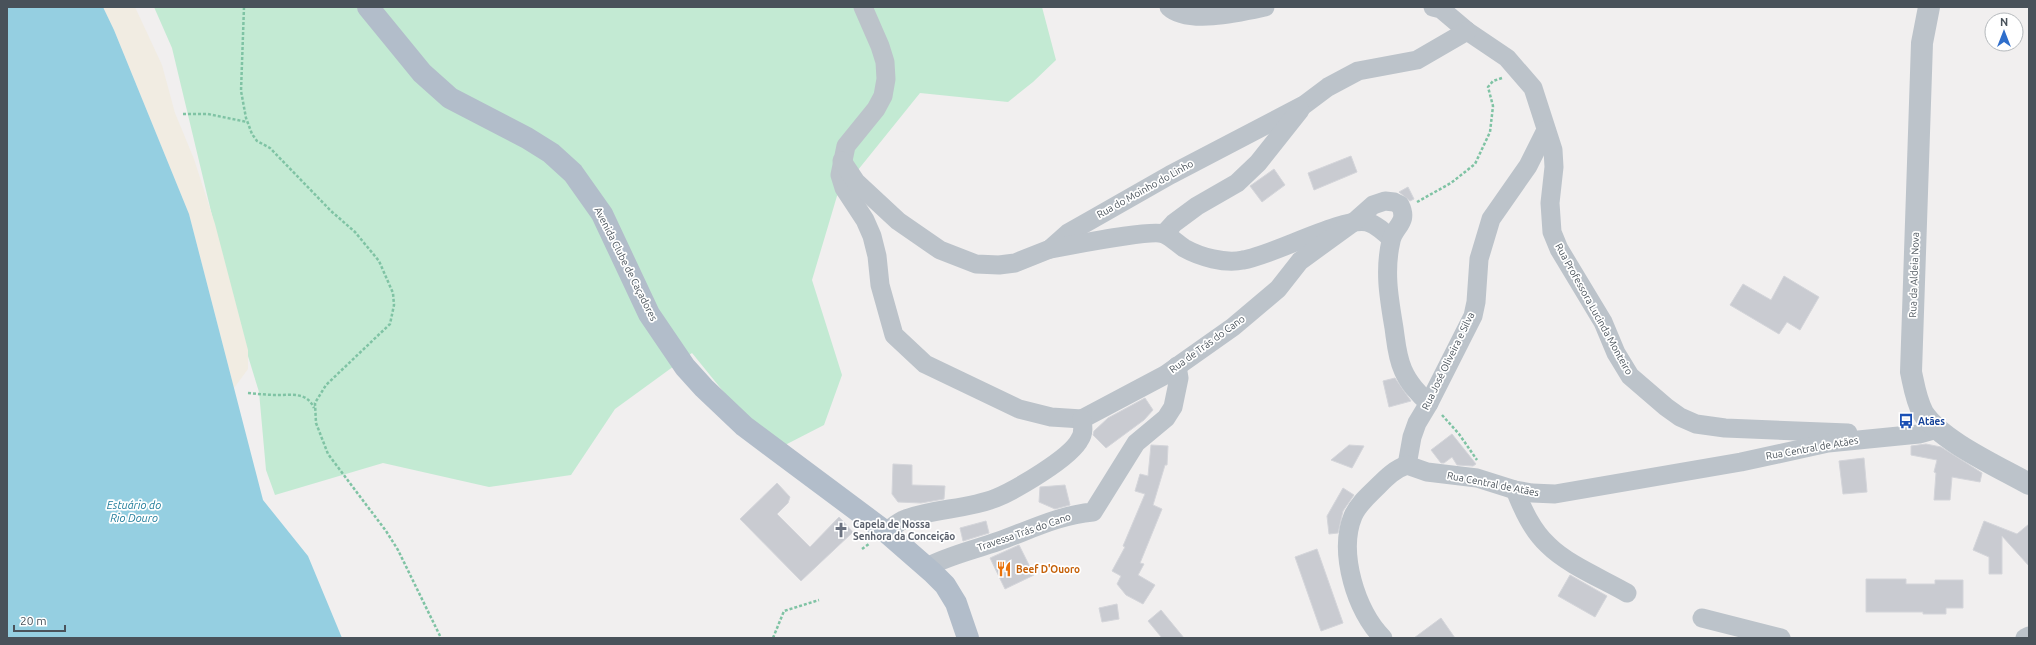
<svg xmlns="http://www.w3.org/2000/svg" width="2036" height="645" font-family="Ubuntu,sans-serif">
	<rect width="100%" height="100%" fill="#f1efef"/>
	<!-- green -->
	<polygon fill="#c3ead3" points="154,7 1042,7 1056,60 1033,82 1008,102 920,93 837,196 812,280 842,375 824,425 787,444 775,455 692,353 615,409 571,475 489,487 383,463 275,495 266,470 259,392 237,320 172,48"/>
	<!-- sand -->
	<polygon fill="#f1ece2" points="103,7 135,7 162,65 175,113 194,159 215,224 248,350 248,369 234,388 189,214 114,30"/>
	<!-- water -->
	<polygon fill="#95cfe1" points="7,7 103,7 114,30 189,214 263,500 308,556 342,638 7,638"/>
	<!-- building -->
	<g fill="#c9cbd1" stroke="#d4d5da">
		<polygon points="1351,156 1357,172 1314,190 1308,173"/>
		<polygon points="1274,169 1285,185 1262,202 1250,186"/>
		<polygon points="1408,187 1414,199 1410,201 1399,192"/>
		<polygon points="1784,276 1819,297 1800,330 1787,322 1779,334 1730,305 1743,284 1771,300"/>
		<polygon points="1395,378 1411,401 1389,407 1383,381"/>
		<polygon points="1145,398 1153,410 1144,420 1106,448 1093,435 1094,431 1108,418"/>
		<polygon points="1452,434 1476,464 1473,466 1457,465 1452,457 1444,463 1441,463 1431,450"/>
		<polygon points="1926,444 1941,447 1982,473 1980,482 1952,477 1950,500 1934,500 1936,473 1934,472 1937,460 1911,455 1911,446"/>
		<polygon points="1151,445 1168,446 1167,465 1165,465 1153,505 1162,509 1140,563 1144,564 1138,575 1155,585 1143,604 1126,595 1117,584 1121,576 1112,571 1125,547 1123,546 1145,494 1135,491 1140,474 1148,476"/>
		<polygon points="1349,445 1364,446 1352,468 1331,460"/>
		<polygon points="1864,458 1867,492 1843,494 1839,461"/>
		<polygon points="893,464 912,465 912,485 945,486 944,499 921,503 898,502 892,494"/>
		<polygon points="777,483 790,497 788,503 777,514 810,547 839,517 853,532 801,581 740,519"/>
		<polygon points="1065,485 1070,505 1055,509 1039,502 1040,487"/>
		<polygon points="1343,488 1354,495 1343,511 1338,533 1329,534 1327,516"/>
		<polygon points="986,521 989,533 963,541 960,528"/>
		<polygon points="1984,521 2017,534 2029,524 2029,566 2002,536 2002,574 1989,574 1989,557 1973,550"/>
		<polygon points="1019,545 1034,575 1005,589 990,558"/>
		<polygon points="1317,549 1343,623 1321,631 1295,557"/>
		<polygon points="1570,575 1607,596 1595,617 1558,596"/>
		<polygon points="1866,579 1906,579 1906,584 1935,584 1935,580 1963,580 1963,608 1946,608 1946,614 1923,614 1923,612 1866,612"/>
		<polygon points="1117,604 1119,619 1102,622 1099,608"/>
		<polygon points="1161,610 1184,638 1162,638 1148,621"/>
		<polygon points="1441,618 1455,638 1414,638"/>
	</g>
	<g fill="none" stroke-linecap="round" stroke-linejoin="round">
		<!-- path -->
		<g stroke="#7fc3a4" stroke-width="2.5" stroke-dasharray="3 2" stroke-linecap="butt">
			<polyline points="244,7 241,91 246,118 252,134 257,141 270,148 331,211 355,232 379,261 393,293 394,305 390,324 326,385 315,403 316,423 328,454 386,531 398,550 441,638"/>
			<polyline points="183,114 208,114 247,122"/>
			<polyline points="1417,202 1451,183 1475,164 1490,132 1493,106 1488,87 1493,81 1502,78"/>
			<path d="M248 393C258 394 268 395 278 395 292 395 307 392 314 408"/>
			<polyline points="1442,415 1459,434 1477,460"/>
			<polyline points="862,549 869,544"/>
			<polyline points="773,638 784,611 819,600"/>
		</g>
		<!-- minor -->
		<g stroke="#bcc3ca" stroke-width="19">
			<polyline points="863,7 880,46 885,62 886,79 883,96 876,109 846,146 840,175 844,188 865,220 872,236 877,256 880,285 894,335 925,364 1019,409 1051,417 1082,419"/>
			<path d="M1169 7C1188 25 1242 12 1265 7"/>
			<polyline points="1433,7 1441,9 1467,31 1507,58 1533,88 1553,150 1554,167 1550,203 1552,232 1559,249 1603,322 1616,353 1630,376 1666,407 1680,417 1696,424 1725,428 1848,433"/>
			<polyline points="842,161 856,182 898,221 940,250 976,264 999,265 1015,263 1050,249 1068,233 1091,220 1170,175 1304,105 1328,87 1358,71 1417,60 1467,31"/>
			<polyline points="1164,234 1174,223 1197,206 1237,183 1258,163 1300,110"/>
			<path d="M1050 249C1069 246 1151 229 1164 234 1171 237 1178 244 1184 248 1200 257 1225 264 1243 260 1274 255 1342 217 1367 222 1375 224 1386 233 1391 239"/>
			<path d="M1082 419 1165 375 1233 327 1278 289 1300 261 1355 221 1373 205 1385 201 1394 202 1400 205C1409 223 1394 226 1391 241 1384 271 1389 298 1394 328 1396 342 1397 357 1403 370 1408 382 1419 395 1429 403"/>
			<polyline points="1407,465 1412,437 1417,423 1429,403 1473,316 1476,302 1479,259 1491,219 1528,166 1546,130"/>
			<path d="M1515 490C1523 510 1532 530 1548 545 1568 565 1603 579 1627 593"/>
			<path d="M886 532C891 528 897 523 903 520 933 508 966 510 996 498 1015 490 1071 458 1080 439 1084 433 1083 426 1082 419"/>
			<path d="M927 567C950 555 974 550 999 541 1030 530 1059 515 1093 512L1136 443 1166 418 1173 407 1179 378 1177 366"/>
			<polyline points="1702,618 1781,638"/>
			<path d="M1383 638C1356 612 1338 552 1353 516 1358 504 1369 495 1378 486 1387 477 1395 469 1407 465L1427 472 1477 478 1515 490 1532 493 1555 494 1741 462 1828 443 1919 434 1937 429"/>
			<polyline points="2025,638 2029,636"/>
		</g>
		<!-- tertiary -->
		<path stroke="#bcc3ca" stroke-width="22" d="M1929 7 1922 43 1911 372C1914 386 1916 400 1923 413 1941 441 1999 467 2029 484"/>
		<!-- primary -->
		<polyline stroke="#b2bdca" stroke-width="22" points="368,7 422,73 450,98 527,138 551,153 573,173 602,214 649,314 685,367 704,388 744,426 886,532 933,573 945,585 956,603 968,638"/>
	</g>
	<!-- icons -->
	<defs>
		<g id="bus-bare" transform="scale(1.2)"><path d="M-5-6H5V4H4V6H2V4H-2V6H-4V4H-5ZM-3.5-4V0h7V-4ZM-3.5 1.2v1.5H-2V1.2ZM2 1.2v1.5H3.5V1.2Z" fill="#1a4fb4" stroke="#fff" stroke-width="2.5" paint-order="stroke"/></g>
		<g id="church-bare" transform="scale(1.2)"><path d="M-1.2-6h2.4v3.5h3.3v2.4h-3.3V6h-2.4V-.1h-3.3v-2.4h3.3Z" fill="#6b7280" stroke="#fff" stroke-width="2.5" paint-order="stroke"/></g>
		<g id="restaurant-bare" transform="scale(1.2)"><path d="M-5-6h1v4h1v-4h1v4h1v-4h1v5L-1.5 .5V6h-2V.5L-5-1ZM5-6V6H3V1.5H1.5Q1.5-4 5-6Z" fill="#e8710a" stroke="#fff" stroke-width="2.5" paint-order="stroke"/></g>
	</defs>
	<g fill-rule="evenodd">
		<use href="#bus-bare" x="1906" y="421"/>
		<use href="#church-bare" x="841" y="530"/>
		<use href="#restaurant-bare" x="1004" y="569"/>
	</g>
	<g text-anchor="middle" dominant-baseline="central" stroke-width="3.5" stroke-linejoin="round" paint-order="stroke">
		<!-- street labels -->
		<g font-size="10" fill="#49525a" stroke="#fff">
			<text transform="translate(1145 189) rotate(-29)">Rua do Moinho do Linho</text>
			<text transform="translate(626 264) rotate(63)">Avenida Clube de Caçadores</text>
			<text transform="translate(1914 275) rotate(-88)">Rua da Aldeia Nova</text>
			<text transform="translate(1594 309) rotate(61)">Rua Professora Lucinda Monteiro</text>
			<text transform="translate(1207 344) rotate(-36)">Rua de Trás do Cano</text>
			<text transform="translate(1448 361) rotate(-64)">Rua José Oliveira e Silva</text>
			<text transform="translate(1812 448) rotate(-10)">Rua Central de Atães</text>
			<text transform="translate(1493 484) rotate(11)">Rua Central de Atães</text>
			<text transform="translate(1024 532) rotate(-19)">Travessa Trás do Cano</text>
		</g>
		<!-- transit labels -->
		<g font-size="10" font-weight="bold" fill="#164399" stroke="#fff" text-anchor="start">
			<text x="1918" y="421">Atães</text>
		</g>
		<!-- worship labels -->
		<g font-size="10" font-weight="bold" fill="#5b616d" stroke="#fff" text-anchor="start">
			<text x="853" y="524">Capela de Nossa<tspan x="853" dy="12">Senhora da Conceição</tspan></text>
		</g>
		<!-- food labels -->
		<g font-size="10" font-weight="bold" fill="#c56008" stroke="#fff" text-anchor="start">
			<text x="1016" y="569">Beef D'Ouoro</text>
		</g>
		<!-- water labels -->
		<g font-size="11" font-style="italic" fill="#1d7b99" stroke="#fff">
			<text x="134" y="505">Estuário do<tspan x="134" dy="13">Rio Douro</tspan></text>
		</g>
	</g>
	<!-- border -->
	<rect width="2036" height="645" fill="none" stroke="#49525a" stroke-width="16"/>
	<!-- north arrow -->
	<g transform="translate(2004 32)"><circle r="19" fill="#ffffff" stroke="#b6babd"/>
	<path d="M0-3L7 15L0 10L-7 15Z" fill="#2f6ecb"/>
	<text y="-6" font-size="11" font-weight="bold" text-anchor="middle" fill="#49525a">N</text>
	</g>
	<!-- scale -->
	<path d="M14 625v6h51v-6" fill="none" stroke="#49525a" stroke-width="2"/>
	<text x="20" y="625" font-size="12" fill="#49525a" stroke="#ffffff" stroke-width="3" paint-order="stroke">20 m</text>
</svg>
